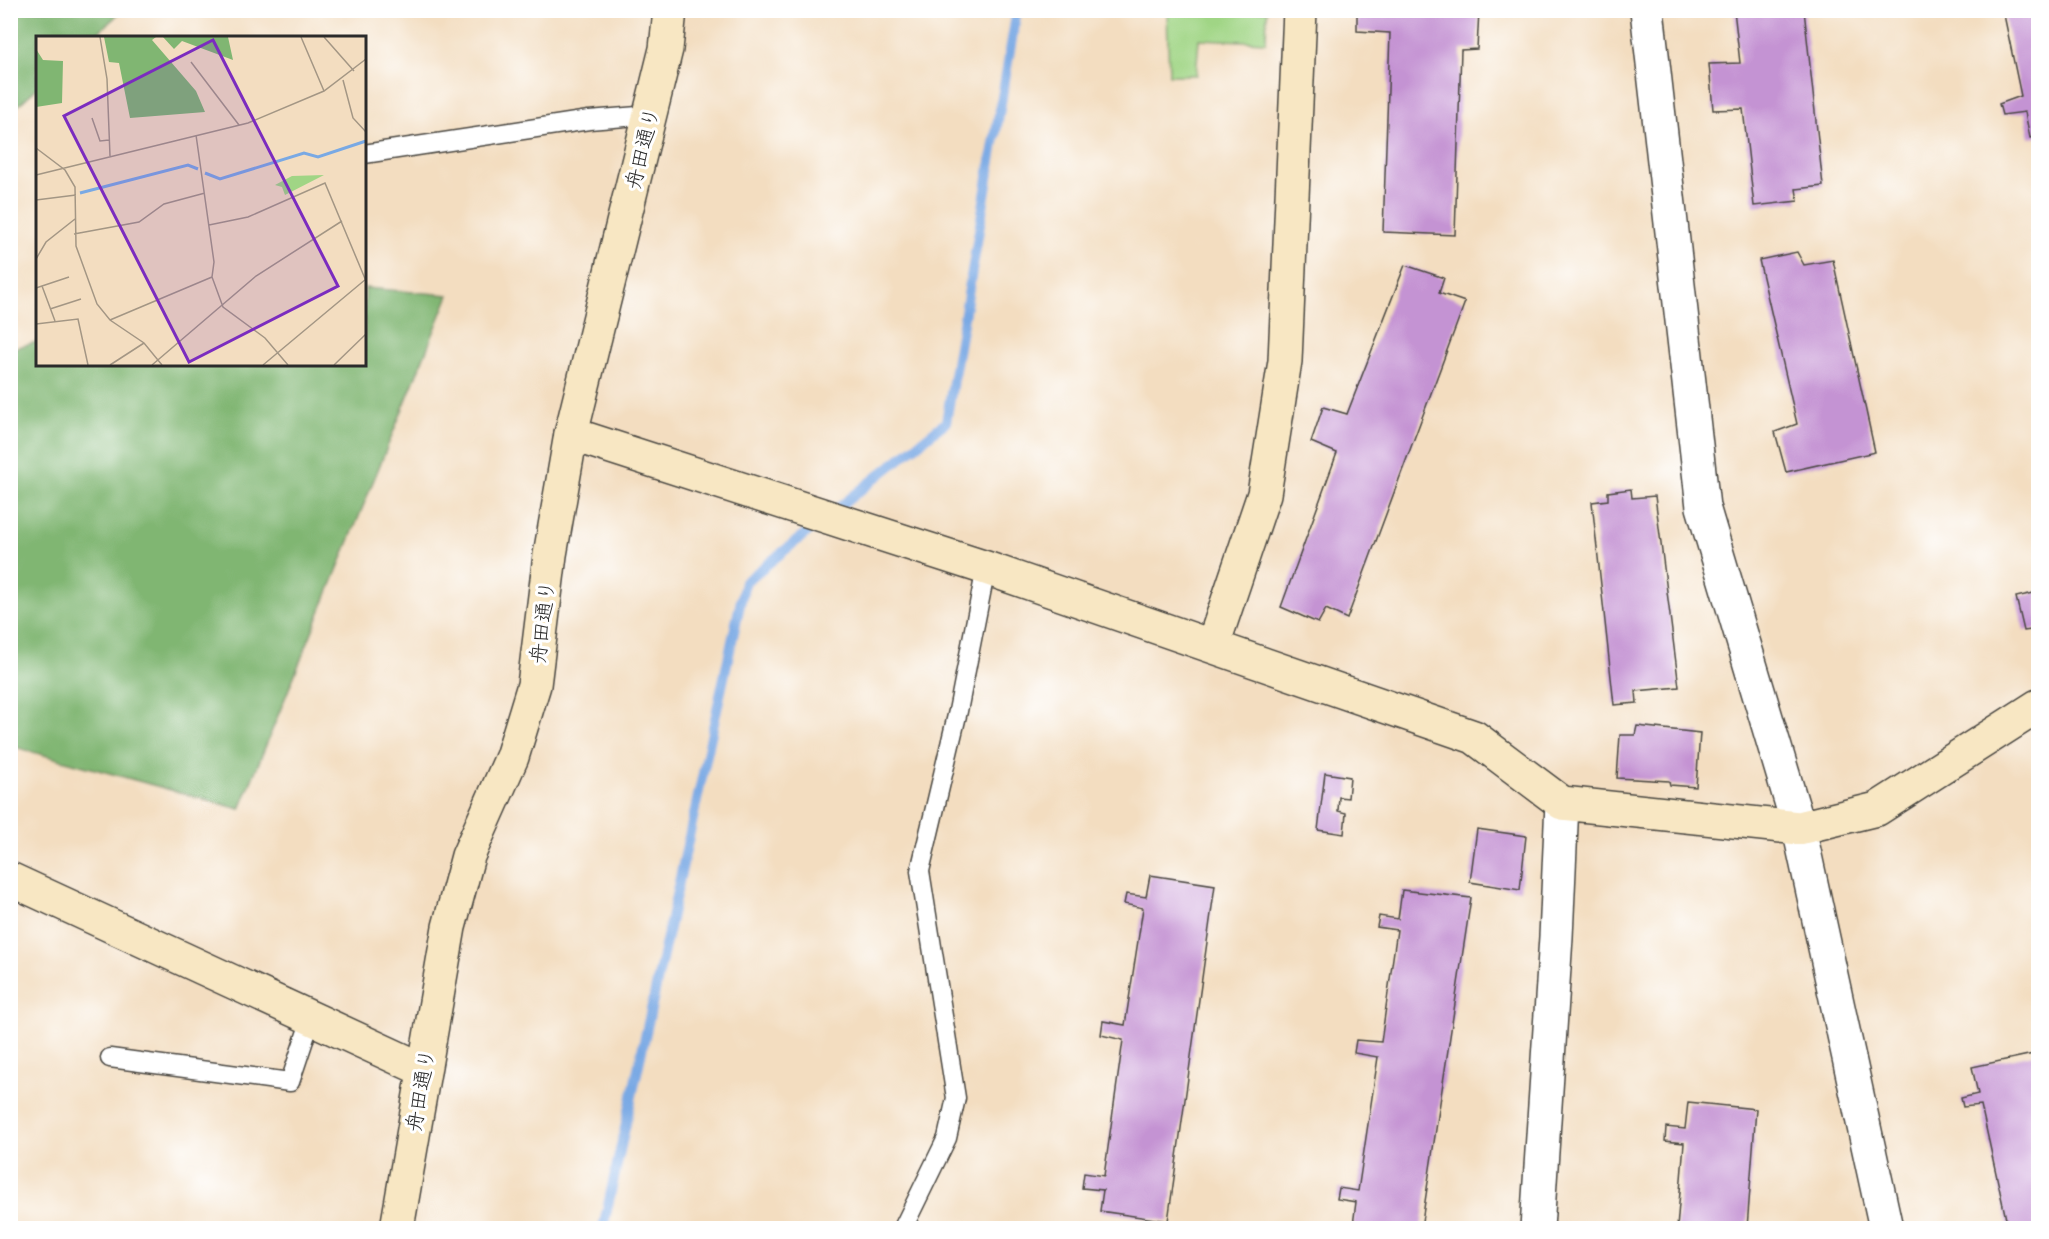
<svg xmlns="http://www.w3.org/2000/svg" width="2049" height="1239" font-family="Itim,'Klee One',sans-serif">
	<rect width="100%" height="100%" fill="#fff"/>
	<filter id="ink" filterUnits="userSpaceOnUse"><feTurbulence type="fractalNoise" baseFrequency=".0167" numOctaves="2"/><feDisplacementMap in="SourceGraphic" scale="12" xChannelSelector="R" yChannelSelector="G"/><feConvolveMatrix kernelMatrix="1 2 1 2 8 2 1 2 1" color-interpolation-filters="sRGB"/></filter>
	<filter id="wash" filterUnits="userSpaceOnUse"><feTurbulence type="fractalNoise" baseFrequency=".008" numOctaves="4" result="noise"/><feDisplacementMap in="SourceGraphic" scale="24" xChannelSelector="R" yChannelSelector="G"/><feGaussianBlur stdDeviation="1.35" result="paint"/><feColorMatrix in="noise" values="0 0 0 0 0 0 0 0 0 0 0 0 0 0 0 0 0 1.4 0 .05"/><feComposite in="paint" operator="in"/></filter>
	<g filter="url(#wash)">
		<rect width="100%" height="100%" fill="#f3ddc0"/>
		<!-- green -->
		<polygon fill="#a0d585" stroke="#668058" stroke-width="1.5" points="1167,11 1267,11 1266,42 1199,39 1196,75 1169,75"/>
		<!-- forest -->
		<g fill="#80b672" stroke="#56704e" stroke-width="1.5">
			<polygon points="11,10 122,10 122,11 93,37 38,38 37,88 11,112"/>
			<polygon points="365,288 449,295 240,809 11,746 11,349 37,342 38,364 364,364"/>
		</g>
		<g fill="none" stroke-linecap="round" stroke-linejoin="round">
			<!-- stream -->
			<polyline stroke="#79a9e4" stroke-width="10" points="603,1228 745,582 946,422 1017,10"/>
		</g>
		<g id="blocks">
			<!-- building -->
			<g fill="#c493d3">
				<polygon points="1357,10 1479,10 1477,49 1461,50 1455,235 1383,232 1390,33 1357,31"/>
				<polygon points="1734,10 1804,10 1823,186 1796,189 1798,201 1754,206 1743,109 1713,110 1709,64 1740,63"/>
				<polygon points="2003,10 2038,10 2038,137 2030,138 2025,112 2002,115 1999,104 2021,96"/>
				<polygon points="1797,252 1804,265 1833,260 1875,452 1786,472 1775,432 1797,424 1759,260"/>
				<polygon points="1405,265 1444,278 1439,293 1465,302 1347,619 1326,609 1318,623 1281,607 1337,453 1311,442 1323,407 1347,414"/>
				<polygon points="1631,489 1632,498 1655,496 1679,687 1636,691 1637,703 1614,705 1592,502 1608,500 1608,492"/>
				<polygon points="2038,592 2038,629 2024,631 2016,597"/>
				<polygon points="1637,726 1700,733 1696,787 1670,785 1669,781 1617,778 1620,735 1635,735"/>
				<polygon points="1325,773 1350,777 1348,798 1339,797 1338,811 1346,813 1344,834 1318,830"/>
				<polygon points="1477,829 1526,836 1520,890 1470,882"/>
				<polygon points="1150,875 1215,885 1168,1221 1100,1211 1103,1190 1082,1188 1084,1173 1104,1176 1123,1040 1101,1035 1103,1021 1125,1025 1143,908 1124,904 1126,894 1146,897"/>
				<polygon points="1402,890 1471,898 1421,1228 1377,1228 1353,1225 1356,1202 1337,1199 1339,1188 1358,1191 1378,1057 1354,1053 1356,1040 1381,1042 1397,930 1377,927 1379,916 1398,919"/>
				<polygon points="2038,1053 2038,1228 2008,1228 1981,1105 1963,1107 1961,1098 1978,1094 1972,1067"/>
				<polygon points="1688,1102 1756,1109 1747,1228 1677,1228 1684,1143 1665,1141 1666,1127 1685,1129"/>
			</g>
		</g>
	</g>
	<g filter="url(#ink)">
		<use href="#blocks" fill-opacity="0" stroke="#494641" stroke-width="1.5"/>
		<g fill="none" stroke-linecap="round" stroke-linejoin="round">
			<!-- lane casing -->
			<g stroke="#494641" stroke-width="21">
				<g id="lane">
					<polyline points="364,154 589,120 650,115"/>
					<polyline points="110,1058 290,1082 311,1019"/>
					<polyline points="903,1228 947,1138 956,1098 920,871 958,711 986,568"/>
				</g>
			</g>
			<!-- street casing -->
			<g stroke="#494641" stroke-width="36">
				<g id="street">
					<polyline points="1647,10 1703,507 1799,828 1886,1228"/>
					<polyline points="1537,1228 1556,937 1562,803"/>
				</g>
			</g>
			<!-- secondary casing -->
			<g stroke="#494641" stroke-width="36">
				<g id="secondary">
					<polyline points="571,434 986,568 1474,737 1562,803 1799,828 1877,809 2038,706"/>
					<polyline points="1213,645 1264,494 1285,361 1300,10"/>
					<polyline points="10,879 424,1070"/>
					<polyline points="397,1228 449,927 468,856 512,757 534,685 550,555 571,434 666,49 670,10"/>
				</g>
			</g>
			<!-- lane -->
			<use href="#lane" stroke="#fff" stroke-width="18"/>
			<!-- street -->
			<use href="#street" stroke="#fff" stroke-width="33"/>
			<!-- secondary -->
			<use href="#secondary" stroke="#f8e7c3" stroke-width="33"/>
		</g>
	</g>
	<g text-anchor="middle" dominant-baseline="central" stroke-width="6" stroke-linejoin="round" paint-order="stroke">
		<!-- street labels -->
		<g font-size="21" fill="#2b2b2b" stroke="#fff">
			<text transform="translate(642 148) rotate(-76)">舟田通り</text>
			<text transform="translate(542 622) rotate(-83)">舟田通り</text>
			<text transform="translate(420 1090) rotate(-80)">舟田通り</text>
		</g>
	</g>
	<!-- overview -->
	<g transform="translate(36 36)">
		<rect width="330" height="330" fill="#f3ddc0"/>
		<path d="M288 139 249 159 246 151 239 149 256 140Z" fill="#a0d585"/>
		<path d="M68 1H120L116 4 160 55 169 76 94 82 83 27 73 26ZM127 1H192L197 24 146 5 138 13ZM0 13 7 24 27 25 26 67 0 71Z" fill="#80b672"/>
		<path fill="none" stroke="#79a9e4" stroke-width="3" d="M169 137 184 143 268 117 282 121 330 105M44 157 152 129 162 133"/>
		<path fill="none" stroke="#a39684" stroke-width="1.5" d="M64 1 71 43 74 120M265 1 288 55M288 1 318 35M155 26 203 89M307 44 317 82 330 96M56 82 64 105 73 104M160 99 178 226 176 241 187 271 229 302 252 329M0 112 29 134 39 151 40 210 61 268 74 284 108 307 126 329M0 139 212 87 288 55 330 23M0 164 40 159M173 189 212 181 289 147 330 245M38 198 103 186 128 168 169 157M0 223 10 206 39 183M6 250 19 285M0 252 33 241M14 273 45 263M74 284 176 241M0 288 42 283 52 329M74 329 108 307M116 329 220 240 306 185M227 329 330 243M298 329 330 298"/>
		<path fill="#7b2cbf" fill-opacity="0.15" stroke="#7b2cbf" stroke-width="3" d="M177 4 302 250 153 326 28 80Z"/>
		<rect width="330" height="330" fill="none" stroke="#2b2b2b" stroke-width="3"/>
	</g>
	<!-- margin -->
	<rect width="2049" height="1239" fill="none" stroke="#fff" stroke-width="36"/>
</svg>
